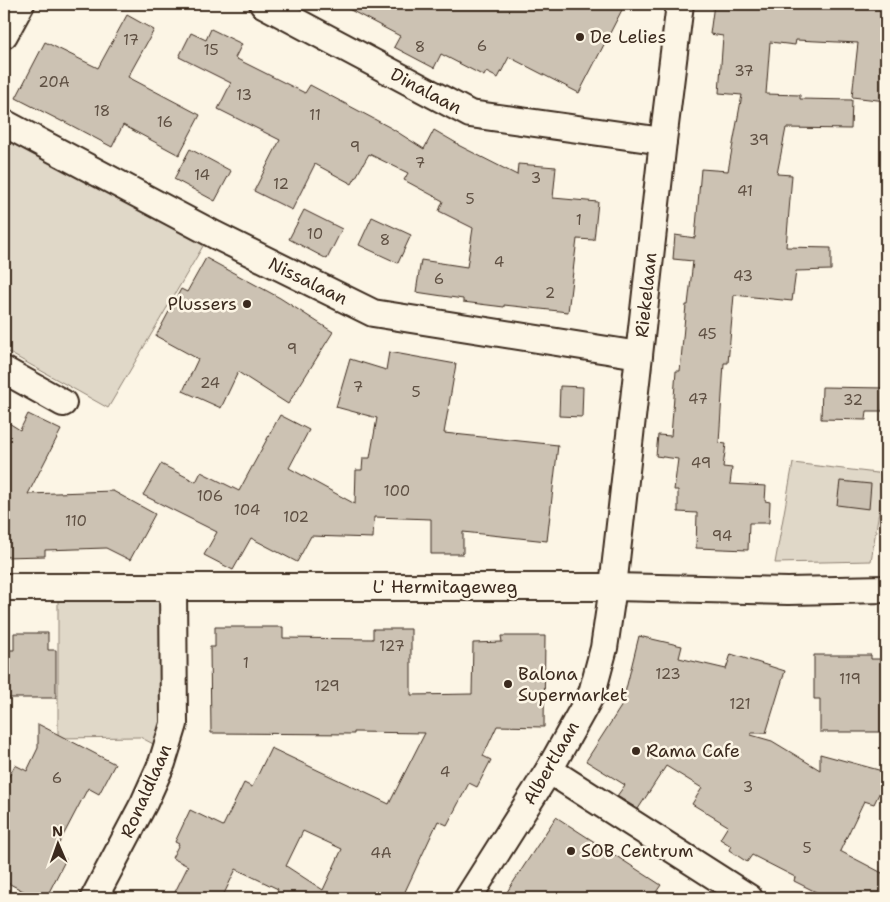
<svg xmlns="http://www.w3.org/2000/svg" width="890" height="902" font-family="'Shantell Sans',sans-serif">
	<rect width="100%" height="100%" fill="#fcf5e5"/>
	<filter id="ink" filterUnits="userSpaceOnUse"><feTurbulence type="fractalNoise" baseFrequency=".02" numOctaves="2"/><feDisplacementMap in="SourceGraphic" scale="10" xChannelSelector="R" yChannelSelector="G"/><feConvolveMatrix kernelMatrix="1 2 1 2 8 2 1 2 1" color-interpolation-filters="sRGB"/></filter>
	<g filter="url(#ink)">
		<!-- green -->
		<g fill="#e0d8c8" stroke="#8e8173">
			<polygon points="4,137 206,241 108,408 4,350"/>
			<polygon points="793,463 885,474 871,561 775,563"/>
			<polygon points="149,598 158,600 162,605 163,715 157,746 140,737 58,738 58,600"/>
		</g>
		<!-- building -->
		<g fill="#ccc2b3" stroke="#3b2a1e" fill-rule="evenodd">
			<polygon points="339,4 625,4 579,93 509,57 498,78 486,72 484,76 441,54 434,68 394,47 400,36"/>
			<polygon points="714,4 876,4 886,5 886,101 852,97 858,43 796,40 795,45 770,42 766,94 800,95 800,99 852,100 851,129 786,128 777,174 792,175 786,247 831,248 831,270 796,271 792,301 734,295 728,363 724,363 719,443 726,444 723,467 732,468 730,484 766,486 765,501 770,502 769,523 749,523 748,550 696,548 697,513 678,512 678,490 674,490 678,459 656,456 658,435 671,436 676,371 680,371 686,305 688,305 693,261 673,259 675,235 695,238 701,169 728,171 742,95 719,93 723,36 710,34"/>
			<polygon points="127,15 154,30 128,77 200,115 179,155 123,125 112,147 63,121 63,122 16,98 45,42 98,68"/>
			<polygon points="211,29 242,44 235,58 305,93 310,85 391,128 424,149 434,130 458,144 458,145 517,175 518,164 556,167 553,198 598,202 594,240 577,239 568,312 504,305 504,307 463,302 463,299 416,292 421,260 467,267 473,228 439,211 443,201 404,180 408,173 369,154 352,184 315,164 292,210 254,191 280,140 218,109 231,83 179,57 191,33 206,40"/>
			<polygon points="190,149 231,171 215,201 174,179"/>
			<polygon points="304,210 342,229 327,259 289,239"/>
			<polygon points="372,217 411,235 398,263 359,245"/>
			<polygon points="206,258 280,298 333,332 288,404 238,372 221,408 183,391 198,359 156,336 181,289 187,292"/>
			<polygon points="389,352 456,364 444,433 558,445 547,541 463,532 463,554 431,554 431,519 374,517 373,538 311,536 297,562 251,538 233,570 204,555 217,532 143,495 161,464 196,482 201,472 239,491 280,415 309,430 289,468 355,504 356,470 362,470 363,458 370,458 377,418 336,407 350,359 386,370"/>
			<polygon points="560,386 583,387 582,417 559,416"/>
			<polygon points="822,387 884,388 883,411 867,411 866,420 821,419"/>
			<polygon points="28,414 61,430 28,494 113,491 155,514 130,560 106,548 45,550 45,556 4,557 4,420 20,430"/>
			<polygon points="840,481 871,484 869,509 837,505"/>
			<path d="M215 627H283V638L373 639V629H411V695L472 694 473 643 502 642 501 636H545L544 727 497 726 483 756 491 760 477 787 469 783 447 825 438 821 402 898H274L278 889 236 869 222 898H172L188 866 172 858 179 844 175 842 190 810 223 826 244 783 252 787 271 748 389 804 425 733 354 732V734L211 733 210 647H215ZM303 831 342 849 323 890 286 866Z"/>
			<polygon points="14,633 48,633 48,650 56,650 56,698 4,698 4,650 14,650"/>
			<polygon points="639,636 682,646 679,658 726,669 731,654 785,671 766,733 751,733 751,735 772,741 820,770 820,754 886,772 886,779 874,804 864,801 840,851 886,875 886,898 828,898 794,881 795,877 752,855 747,862 729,850 731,846 720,839 728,826 692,804 702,788 666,766 638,809 617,796 625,785 586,761 622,705"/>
			<polygon points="814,655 871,655 871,659 886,659 886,732 820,732 820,699 814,699"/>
			<polygon points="38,724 115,764 99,794 88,788 54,853 66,859 46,898 37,898 4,881 4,786 15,765 27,771 38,748"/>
			<polygon points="556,817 661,885 652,898 503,898"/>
		</g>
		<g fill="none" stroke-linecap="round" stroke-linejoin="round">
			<!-- minor casing -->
			<g stroke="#3b2a1e" stroke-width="30">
				<g id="minor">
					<polyline points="263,4 470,114 663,141"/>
					<polyline points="4,35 21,4"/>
					<polyline points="4,123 215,235 373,313 639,355"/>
					<polyline points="4,370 63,403"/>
					<polyline points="4,587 613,587 788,591 886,589"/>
					<polyline points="549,770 749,898"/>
					<polyline points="94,898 144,803 162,763 174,724 173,587"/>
					<polyline points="468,898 549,770 592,693 604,648 613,587 663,141 680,4"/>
				</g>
			</g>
			<!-- minor -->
			<use href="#minor" stroke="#fcf5e5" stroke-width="26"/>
		</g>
	</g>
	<!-- markers -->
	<g fill="#3b2a1e" stroke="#fcf5e5" stroke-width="2">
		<circle cx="580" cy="37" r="5"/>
		<circle cx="247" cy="304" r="5"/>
		<circle cx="508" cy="684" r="5"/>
		<circle cx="636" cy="751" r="5"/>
		<circle cx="571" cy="851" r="5"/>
	</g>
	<g text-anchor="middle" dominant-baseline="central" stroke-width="5" stroke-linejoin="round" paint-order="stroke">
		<!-- number labels -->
		<g font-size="15" fill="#5f5043">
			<text x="131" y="40">17</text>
			<text x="482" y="46">6</text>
			<text x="420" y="47">8</text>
			<text x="211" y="50">15</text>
			<text x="744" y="71">37</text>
			<text x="54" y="82">20A</text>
			<text x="244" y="95">13</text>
			<text x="102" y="111">18</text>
			<text x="315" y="115">11</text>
			<text x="165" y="122">16</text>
			<text x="759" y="140">39</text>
			<text x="355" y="147">9</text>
			<text x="420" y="163">7</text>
			<text x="202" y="175">14</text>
			<text x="536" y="178">3</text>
			<text x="281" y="184">12</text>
			<text x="745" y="191">41</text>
			<text x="470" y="199">5</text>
			<text x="579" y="220">1</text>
			<text x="315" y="234">10</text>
			<text x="385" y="240">8</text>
			<text x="499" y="262">4</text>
			<text x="743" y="276">43</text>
			<text x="439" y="279">6</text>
			<text x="550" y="293">2</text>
			<text x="707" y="334">45</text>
			<text x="292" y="349">9</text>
			<text x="210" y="383">24</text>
			<text x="358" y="387">7</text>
			<text x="416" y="392">5</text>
			<text x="698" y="399">47</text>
			<text x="853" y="400">32</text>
			<text x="701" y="463">49</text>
			<text x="397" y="491">100</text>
			<text x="210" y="496">106</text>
			<text x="247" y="510">104</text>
			<text x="296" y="517">102</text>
			<text x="76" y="521">110</text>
			<text x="722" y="536">94</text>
			<text x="392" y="646">127</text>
			<text x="246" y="663">1</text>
			<text x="668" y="674">123</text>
			<text x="850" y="679">119</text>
			<text x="327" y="686">129</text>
			<text x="740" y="704">121</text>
			<text x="445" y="772">4</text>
			<text x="57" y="778">6</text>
			<text x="748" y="787">3</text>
			<text x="807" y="848">5</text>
			<text x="381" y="853">4A</text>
		</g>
		<!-- poi labels -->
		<g font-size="18" fill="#3b2a1e" stroke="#fcf5e5" text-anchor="start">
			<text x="590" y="37">De Lelies</text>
			<text x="237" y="304" text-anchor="end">Plussers</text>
			<text x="518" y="674">Balona<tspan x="518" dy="21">Supermarket</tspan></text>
			<text x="646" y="751">Rama Cafe</text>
			<text x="581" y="851">SOB Centrum</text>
		</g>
		<!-- street labels -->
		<g font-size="18" fill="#3b2a1e" stroke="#fcf5e5">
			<text transform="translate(426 91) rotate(28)">Dinalaan</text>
			<text transform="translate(308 281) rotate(26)">Nissalaan</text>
			<text transform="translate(646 295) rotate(-84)">Riekelaan</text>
			<text x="445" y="587">L' Hermitageweg</text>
			<text transform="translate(551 763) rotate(-60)">Albertlaan</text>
			<text transform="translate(146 791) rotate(-66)">Ronaldlaan</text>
		</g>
	</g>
	<!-- margin -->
	<rect width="890" height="902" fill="none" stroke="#fcf5e5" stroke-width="20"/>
	<rect x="10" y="10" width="870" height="882" fill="none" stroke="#3b2a1e" stroke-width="2" filter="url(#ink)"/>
	<!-- north arrow -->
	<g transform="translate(58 844) rotate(358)" stroke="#fcf5e5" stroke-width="4" paint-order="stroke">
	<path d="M0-4L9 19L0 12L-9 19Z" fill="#3b2a1e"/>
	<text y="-8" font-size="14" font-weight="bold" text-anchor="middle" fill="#3b2a1e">N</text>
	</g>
</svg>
